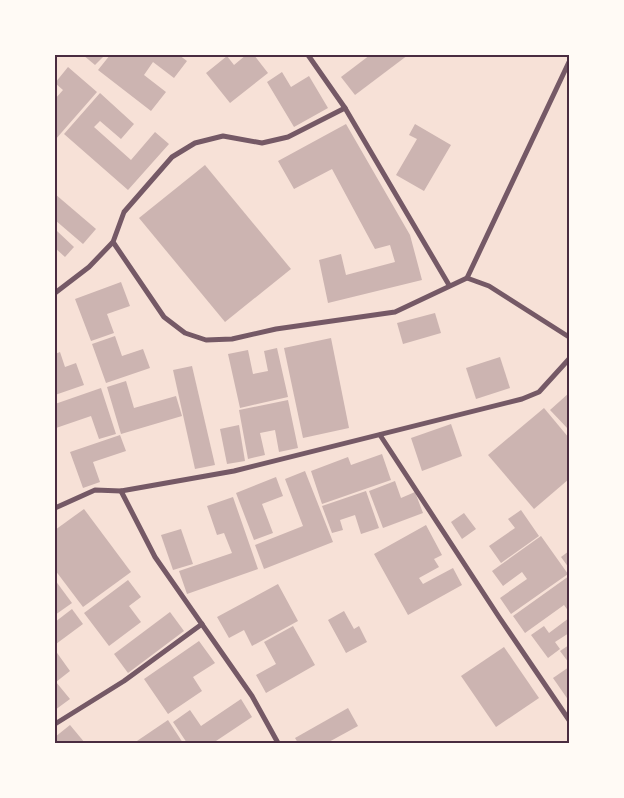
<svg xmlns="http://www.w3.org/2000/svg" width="624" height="798" font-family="'Exo 2',sans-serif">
	<rect width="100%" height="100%" fill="#f7e1d7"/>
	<!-- building -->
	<g fill="#ccb4b1">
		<polygon points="83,55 105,55 95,65"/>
		<polygon points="110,55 179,55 187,61 174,78 153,62 144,75 166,92 151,111 98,70"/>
		<polygon points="246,55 254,55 268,73 230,103 206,73 227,56 234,65"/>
		<polygon points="370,55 408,55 355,95 341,77"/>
		<polygon points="68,67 97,92 55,140 55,99 63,90 55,83"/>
		<polygon points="282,72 291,87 309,76 328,108 294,127 267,82"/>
		<polygon points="100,93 134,124 121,139 100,121 94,127 131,160 155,132 169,144 128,190 64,134"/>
		<polygon points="346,124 410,235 422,280 328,303 319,260 341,254 346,275 395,262 390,245 375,249 332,169 294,189 278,161"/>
		<polygon points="415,124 451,145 424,191 396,175 417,139 409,135"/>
		<polygon points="205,165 291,269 225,322 139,218"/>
		<polygon points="55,194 96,229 83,244 55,220"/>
		<polygon points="57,231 74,247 65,257 55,248"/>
		<polygon points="121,282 130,306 107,314 114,333 91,341 75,299"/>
		<polygon points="435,313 441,333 403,344 397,323"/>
		<polygon points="115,336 122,356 143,349 150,368 106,383 92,344"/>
		<polygon points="331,338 349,428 303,438 284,348"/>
		<polygon points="277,348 288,397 240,408 228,354 248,350 253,374 268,371 264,351"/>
		<polygon points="60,352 65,367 76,363 84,385 55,395 55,354"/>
		<polygon points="500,357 510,388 476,399 466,368"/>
		<polygon points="192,366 215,465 195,469 173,370"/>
		<polygon points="126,381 134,408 176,396 182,416 121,434 107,387"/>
		<polygon points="101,388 116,434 99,439 91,416 56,428 55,404"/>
		<polygon points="569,393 569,430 550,410"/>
		<polygon points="288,400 298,448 279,452 275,430 260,433 265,455 248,459 239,410"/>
		<polygon points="544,408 569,438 569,479 534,509 488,455"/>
		<polygon points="451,424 462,456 422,471 411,438"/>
		<polygon points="239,425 245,461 227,464 220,429"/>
		<polygon points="120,435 126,451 93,462 100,482 83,488 70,452"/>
		<polygon points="382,454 391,480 322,504 311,471 348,457 351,465"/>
		<polygon points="305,471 333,542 264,569 255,545 303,526 285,479"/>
		<polygon points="276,477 283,496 262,504 273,533 254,540 236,493"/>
		<polygon points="395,481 401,498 415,492 423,513 383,528 369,491"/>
		<polygon points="366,491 379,528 361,534 355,515 340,520 343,530 332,533 322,506"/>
		<polygon points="233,497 258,569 187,594 179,571 232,553 224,533 217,535 207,506"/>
		<polygon points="84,509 131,572 83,607 55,570 55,530"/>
		<polygon points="521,510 539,536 501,563 489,546 515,528 508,519"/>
		<polygon points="464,513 476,529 462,539 451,522"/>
		<polygon points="426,525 442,555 434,559 439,567 419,578 423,584 453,568 462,585 408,615 374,554"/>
		<polygon points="181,529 193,564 173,570 161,535"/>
		<polygon points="541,536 568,574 511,614 500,598 527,579 522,572 503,586 492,571"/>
		<polygon points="569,551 569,568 561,557"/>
		<polygon points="569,576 569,612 564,605 525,633 513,616"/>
		<polygon points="55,580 72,603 55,615"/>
		<polygon points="128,580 141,597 129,606 141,622 109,646 84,613"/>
		<polygon points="278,584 298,621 252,646 244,630 229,638 217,617"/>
		<polygon points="72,609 83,624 56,644 55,622"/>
		<polygon points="344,611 354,629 359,626 367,642 346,653 328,620"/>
		<polygon points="170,612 184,631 128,673 114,654"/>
		<polygon points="569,618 569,633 555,642 560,649 548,658 531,635 544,626 549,633"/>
		<polygon points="293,626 315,665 266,693 256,675 276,664 264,642"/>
		<polygon points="199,641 215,663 193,677 202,691 168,714 144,679"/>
		<polygon points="569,645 569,663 560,651"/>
		<polygon points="504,647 539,698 496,727 461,676"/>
		<polygon points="55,650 70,671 56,682 70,699 55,710"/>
		<polygon points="569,667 569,701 553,678"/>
		<polygon points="241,699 252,717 213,743 187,743 173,722 190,710 201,726"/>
		<polygon points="348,708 358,726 327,743 298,743 295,738"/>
		<polygon points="168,720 183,743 134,743"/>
		<polygon points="70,725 85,743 55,743 55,737"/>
	</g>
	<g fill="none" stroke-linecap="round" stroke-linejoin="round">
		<!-- minor -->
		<g stroke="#755966" stroke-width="5">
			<polyline points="308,55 345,108"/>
			<polyline points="113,242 164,317 185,333 206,340 232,339 276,329 395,312 467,278 569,62"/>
			<polyline points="467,278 489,286 569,337"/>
			<polyline points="55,293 89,267 113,242 124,212 172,157 195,143 223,136 262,143 288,137 345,108 449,285"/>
			<polyline points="380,435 499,617 569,720"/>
			<polyline points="121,491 155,557 252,696 278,743"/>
			<polyline points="55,508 95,490 121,491 234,471 522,399 539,392 569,359"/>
			<polyline points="55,724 124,681 202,624"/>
		</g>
	</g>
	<!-- border -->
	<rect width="624" height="798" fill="none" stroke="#fffaf5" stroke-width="112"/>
	<rect x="56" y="56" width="512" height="686" fill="none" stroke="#4a2c40" stroke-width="2"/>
</svg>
